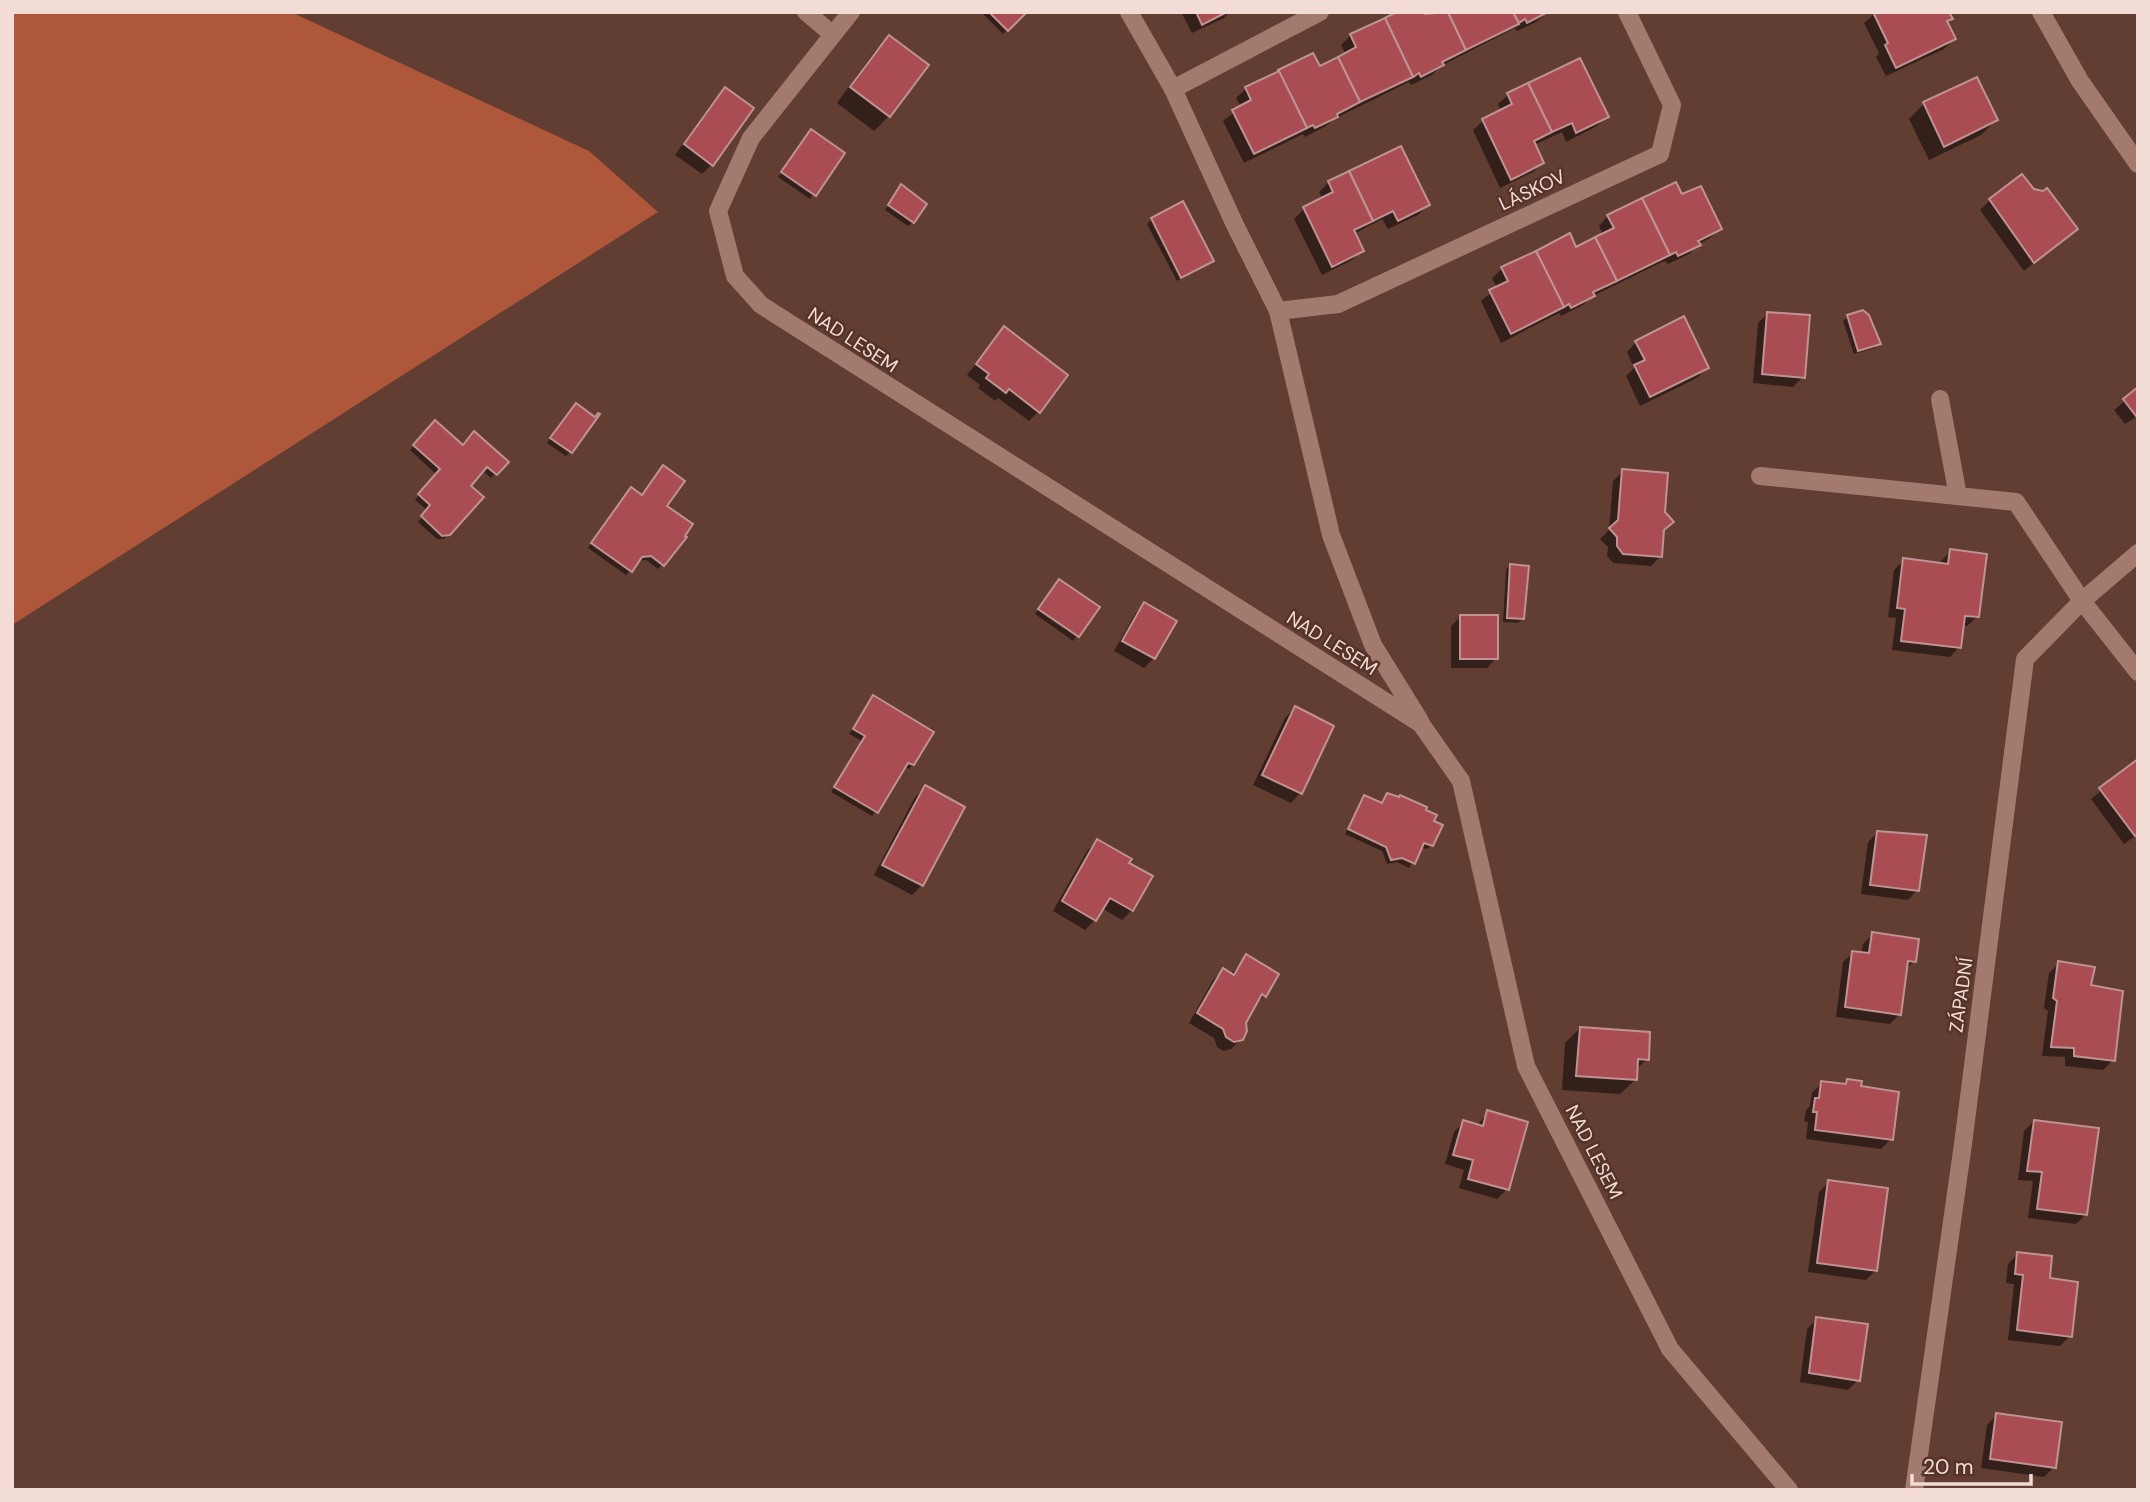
<svg xmlns="http://www.w3.org/2000/svg" width="2150" height="1502" font-family="'DM Sans',sans-serif">
	<rect width="100%" height="100%" fill="#613d32"/>
	<!-- forest -->
	<polygon fill="#ae573b" points="12,12 291,12 589,151 658,212 12,625"/>
	<!-- shadow -->
	<g fill="#0007">
		<polygon points="981,12 1024,12 1003,34"/>
		<polygon points="1181,12 1229,12 1224,18 1192,33"/>
		<polygon points="1433,12 1548,12 1536,22 1517,31 1515,28 1441,66 1432,75 1411,85 1409,82 1334,119 1326,126 1305,137 1303,134 1244,163 1223,121 1241,107 1236,98 1246,89 1319,68 1346,55 1341,45 1351,35"/>
		<polygon points="1874,14 1950,18 1946,23 1954,39 1944,49 1886,76 1876,57 1879,53 1864,23 1873,15 1891,52 1894,50 1877,15 1873,15"/>
		<polygon points="889,38 889,116 874,131 837,103 874,52"/>
		<polygon points="1579,60 1607,117 1597,126 1566,142 1562,132 1534,145 1542,163 1533,172 1500,188 1473,130 1483,121 1501,111 1498,104 1508,95"/>
		<polygon points="1976,79 1996,120 1981,135 1929,160 1909,119 1924,104"/>
		<polygon points="725,89 712,164 702,174 675,155 715,99"/>
		<polygon points="807,136 843,153 810,199 778,177"/>
		<polygon points="1329,182 1428,205 1418,215 1388,229 1382,219 1354,234 1362,250 1352,260 1322,275 1294,219 1304,209 1323,199 1319,192"/>
		<polygon points="897,191 913,222 908,226 885,210"/>
		<polygon points="2033,191 2075,229 2024,271 1980,210 1990,200"/>
		<polygon points="1682,196 1720,228 1710,238 1699,244 1689,254 1668,264 1665,261 1658,264 1591,297 1583,305 1561,316 1559,313 1501,343 1481,301 1497,288 1492,278 1502,269 1575,249 1603,235 1599,226 1608,216"/>
		<polygon points="1152,219 1212,261 1177,281 1147,224"/>
		<polygon points="1767,314 1803,377 1793,387 1753,383 1758,323"/>
		<polygon points="1848,317 1879,343 1875,348 1854,354 1843,321"/>
		<polygon points="1004,329 1038,412 1029,421 998,398 995,401 978,388 980,385 967,375"/>
		<polygon points="1636,342 1707,368 1697,378 1640,406 1626,376 1634,368 1627,352"/>
		<polygon points="2138,390 2138,416 2125,424 2114,410"/>
		<polygon points="571,409 571,451 566,456 547,443"/>
		<polygon points="435,422 462,447 506,462 491,478 482,470 468,486 449,534 444,539 437,539 418,522 427,510 415,500 437,475 410,450"/>
		<polygon points="1623,471 1662,531 1661,556 1651,566 1613,563 1607,556 1608,547 1600,539 1609,530 1613,481"/>
		<polygon points="627,494 641,497 665,507 664,563 658,569 646,560 638,561 626,575 588,548"/>
		<polygon points="1951,551 1977,617 1967,626 1962,626 1959,647 1950,657 1892,650 1896,618 1888,617 1894,570 1904,560 1940,564 1941,561"/>
		<polygon points="1510,565 1522,619 1518,623 1503,622 1506,570"/>
		<polygon points="1055,585 1097,607 1073,641 1035,614"/>
		<polygon points="1144,604 1154,658 1144,668 1114,651 1135,614"/>
		<polygon points="1461,616 1496,658 1487,668 1451,668 1451,626"/>
		<polygon points="873,697 913,764 909,769 905,767 872,816 831,792 862,741 849,734"/>
		<polygon points="1295,708 1300,793 1291,803 1253,785 1285,718"/>
		<polygon points="2138,761 2138,834 2124,844 2091,799"/>
		<polygon points="925,788 922,885 912,895 874,875 915,797"/>
		<polygon points="1388,795 1432,845 1427,849 1421,847 1409,868 1397,862 1387,864 1382,851 1345,834 1360,801 1364,797 1381,805"/>
		<polygon points="1878,832 1917,890 1908,900 1861,894 1868,842"/>
		<polygon points="1097,841 1127,864 1132,910 1122,920 1102,908 1095,920 1085,930 1053,911 1087,851"/>
		<polygon points="1873,934 1914,961 1905,970 1900,1014 1890,1024 1836,1017 1843,962 1853,953 1861,954 1863,944"/>
		<polygon points="1246,956 1264,996 1255,1005 1244,1022 1241,1039 1231,1049 1223,1051 1217,1047 1214,1038 1189,1023 1213,980 1223,970 1231,975"/>
		<polygon points="2059,963 2089,987 2113,1060 2103,1070 2065,1066 2065,1057 2042,1056 2048,1011 2044,1008 2049,973"/>
		<polygon points="1580,1028 1647,1059 1636,1070 1635,1080 1620,1094 1562,1090 1565,1043"/>
		<polygon points="1848,1081 1859,1088 1891,1139 1881,1149 1806,1139 1808,1122 1804,1121 1806,1110 1810,1106 1812,1093 1822,1083 1843,1086"/>
		<polygon points="1488,1112 1507,1189 1497,1199 1459,1188 1464,1170 1445,1164 1454,1132 1464,1122 1477,1126"/>
		<polygon points="2034,1121 2086,1214 2076,1224 2028,1218 2033,1181 2018,1180 2024,1131"/>
		<polygon points="1829,1182 1876,1270 1866,1280 1808,1272 1819,1192"/>
		<polygon points="2018,1254 2048,1280 2070,1336 2060,1346 2008,1340 2014,1284 2006,1283 2008,1264"/>
		<polygon points="1817,1319 1858,1380 1848,1390 1800,1382 1807,1329"/>
		<polygon points="1997,1415 2054,1467 2044,1477 1981,1468 1987,1425"/>
	</g>
	<!-- building -->
	<g fill="#aa4d53" stroke="#bf9293" stroke-width="2">
		<polygon points="989,12 1027,12 1008,31"/>
		<polygon points="1196,12 1227,12 1202,25"/>
		<polygon points="1396,12 1424,12 1425,14 1448,12 1466,50 1442,62 1444,65 1421,77 1419,73 1413,77 1385,18"/>
		<polygon points="1448,12 1513,12 1519,24 1466,50"/>
		<polygon points="1513,12 1548,12 1527,23 1525,19 1519,23"/>
		<polygon points="1873,12 1949,12 1953,19 1947,21 1956,39 1896,68 1885,45 1888,43"/>
		<polygon points="1385,18 1413,77 1360,102 1338,57 1356,47 1350,34"/>
		<polygon points="889,35 929,65 890,117 850,87"/>
		<polygon points="1313,53 1320,66 1338,57 1360,102 1337,114 1338,117 1315,128 1313,125 1307,128 1278,70"/>
		<polygon points="1580,58 1609,117 1576,133 1572,123 1552,132 1528,83"/>
		<polygon points="1279,71 1307,128 1254,154 1232,110 1251,100 1245,87"/>
		<polygon points="1977,77 1998,120 1944,147 1923,102"/>
		<polygon points="1528,83 1552,132 1534,141 1544,163 1511,180 1482,119 1512,104 1507,93"/>
		<polygon points="725,87 754,108 713,166 684,144"/>
		<polygon points="811,129 845,153 816,196 781,172"/>
		<polygon points="1401,146 1430,205 1398,221 1393,211 1373,221 1349,171"/>
		<polygon points="1349,171 1373,221 1354,230 1364,251 1332,267 1303,207 1333,192 1328,181"/>
		<polygon points="2022,174 2034,189 2043,191 2047,188 2078,229 2034,263 1989,199"/>
		<polygon points="1676,182 1682,194 1701,186 1722,229 1698,241 1701,245 1678,256 1676,252 1670,255 1642,198"/>
		<polygon points="901,184 927,204 914,223 888,205"/>
		<polygon points="1642,198 1670,255 1617,281 1595,237 1614,228 1607,215"/>
		<polygon points="1183,201 1214,261 1181,278 1151,218"/>
		<polygon points="1570,233 1576,247 1595,237 1617,281 1593,292 1595,296 1571,308 1569,304 1564,307 1536,251"/>
		<polygon points="1536,251 1564,307 1511,334 1489,290 1508,281 1501,267"/>
		<polygon points="1863,310 1869,315 1881,344 1858,351 1847,315"/>
		<polygon points="1767,312 1810,315 1805,378 1762,374"/>
		<polygon points="1684,316 1709,368 1650,397 1634,365 1645,360 1635,341"/>
		<polygon points="1004,326 1068,375 1040,413 1009,389 1006,393 986,378 989,374 976,364"/>
		<polygon points="2138,387 2138,415 2136,416 2123,399"/>
		<polygon points="576,403 595,417 598,413 600,414 572,453 550,438"/>
		<polygon points="435,420 463,445 474,431 509,462 497,475 487,467 471,486 484,497 450,535 442,536 421,516 430,505 418,494 440,469 413,445"/>
		<polygon points="663,465 685,481 667,506 693,524 685,536 687,537 664,566 651,556 642,557 632,572 591,543 631,487 642,495"/>
		<polygon points="1622,469 1668,473 1665,512 1674,522 1664,530 1662,557 1623,554 1617,546 1617,537 1609,528 1618,520"/>
		<polygon points="1950,549 1987,554 1979,617 1965,616 1961,648 1901,641 1905,609 1897,608 1903,558 1948,564"/>
		<polygon points="1510,564 1529,566 1524,619 1507,618"/>
		<polygon points="1059,579 1100,607 1079,637 1038,609"/>
		<polygon points="1144,602 1177,621 1155,659 1122,641"/>
		<rect x="1460" y="615" width="38" height="44"/>
		<polygon points="873,695 934,732 914,765 908,763 878,813 834,787 865,736 853,729"/>
		<polygon points="1295,706 1334,726 1302,794 1262,775"/>
		<polygon points="2138,759 2138,833 2135,836 2099,788"/>
		<polygon points="925,785 965,807 923,886 882,865"/>
		<polygon points="1387,793 1399,797 1400,795 1427,807 1426,810 1437,815 1434,821 1443,825 1433,846 1424,843 1415,864 1402,858 1391,860 1386,847 1348,829 1364,795 1382,803"/>
		<polygon points="1877,831 1927,835 1919,891 1870,885"/>
		<polygon points="1097,839 1132,859 1129,863 1153,876 1133,911 1110,898 1096,921 1062,901"/>
		<polygon points="1872,932 1919,939 1916,962 1908,961 1901,1015 1845,1007 1852,951 1869,953"/>
		<polygon points="1246,954 1279,974 1266,997 1262,994 1246,1023 1247,1031 1243,1040 1234,1042 1226,1037 1223,1029 1197,1013 1223,968 1234,975"/>
		<polygon points="2058,961 2095,967 2091,985 2123,991 2115,1061 2074,1056 2074,1048 2051,1047 2057,1001 2053,998"/>
		<polygon points="1580,1027 1650,1032 1649,1060 1638,1059 1637,1080 1576,1076"/>
		<polygon points="1847,1079 1862,1081 1861,1086 1899,1092 1893,1140 1815,1130 1817,1112 1813,1112 1815,1098 1819,1098 1821,1081 1846,1084"/>
		<polygon points="1487,1110 1528,1122 1509,1190 1468,1179 1473,1160 1453,1155 1463,1120 1483,1126"/>
		<polygon points="2034,1120 2099,1128 2087,1215 2037,1209 2042,1172 2027,1171"/>
		<polygon points="1828,1180 1888,1188 1877,1271 1817,1263"/>
		<polygon points="2017,1252 2052,1256 2050,1278 2078,1282 2072,1337 2017,1330 2023,1275 2015,1274"/>
		<polygon points="1816,1317 1868,1324 1860,1381 1809,1373"/>
		<polygon points="1996,1413 2062,1422 2056,1468 1990,1459"/>
	</g>
	<g fill="none" stroke-linecap="round" stroke-linejoin="round">
		<!-- minor -->
		<g stroke="#a37b6e" stroke-width="18">
			<polyline points="806,12 832,34"/>
			<polyline points="851,12 751,138 718,211 735,276 761,305 1421,724 1461,781 1526,1066 1670,1349 1789,1490"/>
			<polyline points="1129,12 1173,89 1235,225 1278,311 1331,535 1373,645 1420,721"/>
			<polyline points="2041,12 2080,81 2138,164"/>
			<polyline points="1173,89 1320,12"/>
			<polyline points="1278,311 1338,304 1660,154 1672,105 1627,12"/>
			<polyline points="1940,399 1958,496"/>
			<polyline points="1760,476 2016,502 2082,601 2138,672"/>
			<polyline points="1914,1490 1963,1144 2025,659 2082,601 2138,553"/>
		</g>
	</g>
	<g text-anchor="middle" dominant-baseline="central" stroke-width="5" stroke-linejoin="round" paint-order="stroke">
		<!-- street labels -->
		<g font-size="19" fill="#f3dcd5" stroke="#563328">
			<text transform="translate(1532 190) rotate(-25)">LÁSKOV</text>
			<text transform="translate(853 340) rotate(33)">NAD LESEM</text>
			<text transform="translate(1332 643) rotate(32)">NAD LESEM</text>
			<text transform="translate(1961 995) rotate(-82)">ZÁPADNÍ</text>
			<text transform="translate(1594 1152) rotate(63)">NAD LESEM</text>
		</g>
	</g>
	<!-- border -->
	<rect width="2150" height="1502" fill="none" stroke="#f3dcd5" stroke-width="28"/>
	<!-- scale -->
	<path d="M1912 1474v10h119v-10" fill="none" stroke="#f3dcd5" stroke-width="3.5"/>
	<text x="1923" y="1474" font-size="21" fill="#f3dcd5" stroke="#563328" stroke-width="5" paint-order="stroke">20 m</text>
</svg>
